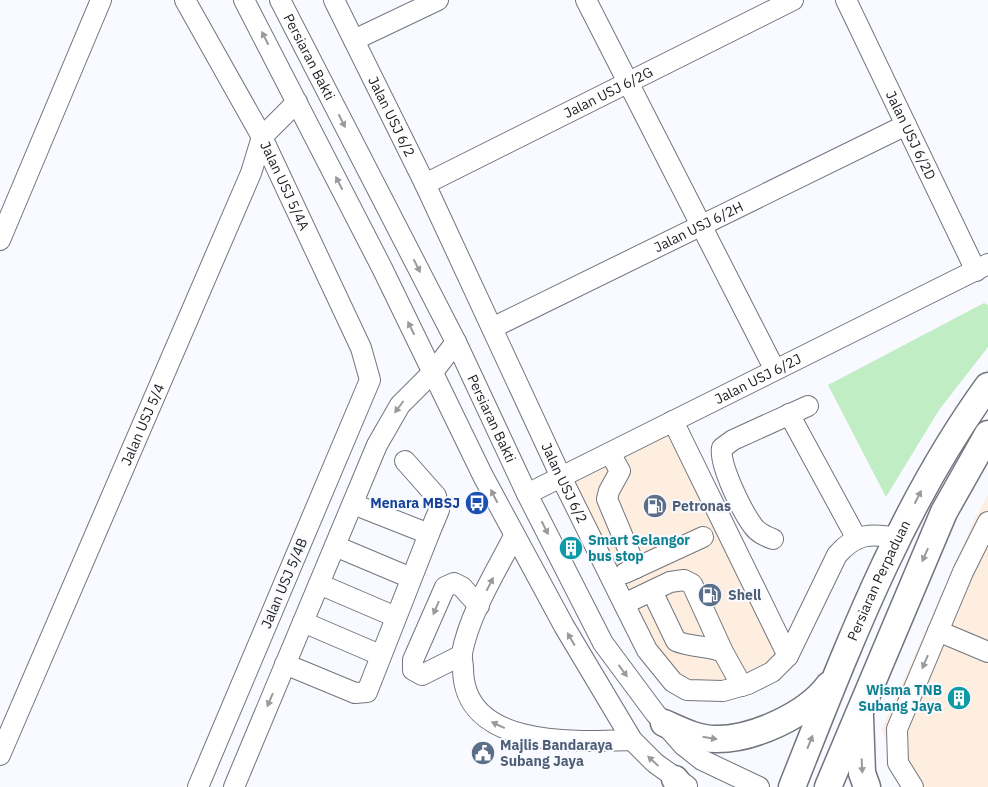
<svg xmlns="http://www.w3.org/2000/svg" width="988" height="787" font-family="'IBM Plex Sans',sans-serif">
	<rect width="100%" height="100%" fill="#f9faff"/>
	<!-- commercial -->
	<g fill="#fdeee0">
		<polygon points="672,429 782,653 744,680 688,684 652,647 571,480"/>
		<polygon points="988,495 988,787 904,787 882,729 976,516"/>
	</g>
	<!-- green -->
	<polygon fill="#c0edc3" points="984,303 988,305 988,347 939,410 886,497 828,385"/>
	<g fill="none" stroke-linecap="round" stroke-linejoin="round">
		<!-- minor casing -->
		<g stroke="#72757e" stroke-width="22">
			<g id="minor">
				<path id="s1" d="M185 0 262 137 361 348 370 380 198 787"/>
				<polyline points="244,0 382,268 483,476 564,626 632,740 655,763 687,786"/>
				<path id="s2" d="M280 0 456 342 527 494 603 643 655 713 683 745 702 760 759 787"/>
				<path id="s3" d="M334 0 425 184 561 477 624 604 647 650 673 682 687 690 723 691 748 684 772 672 788 656 837 555C856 533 871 533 898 538"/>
				<polyline points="586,0 775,370"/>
				<path id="s4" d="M846 0 976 271"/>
				<polyline points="354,40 438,0"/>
				<path id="s5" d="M425 184 793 0"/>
				<polyline points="0,240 101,0"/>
				<path id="s6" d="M492 328 906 125"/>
				<polyline points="789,414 857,539"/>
				<polyline points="673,421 788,656"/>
				<polyline points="610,453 620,471 609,491 607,499 636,568"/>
				<polyline points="405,461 436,496 439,510 429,534"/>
				<path id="s7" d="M527 494 988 264"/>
				<path d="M514 536C496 572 470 612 462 653 461 658 463 663 463 668 463 749 576 742 632 740"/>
				<path d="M773 539C765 536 758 533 753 526 742 511 719 465 722 448L733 440 808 406"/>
				<polyline points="335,546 411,578"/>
				<polyline points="625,573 703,537"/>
				<polyline points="319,584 396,617"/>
				<path d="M652 591 676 641C693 648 707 645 723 652"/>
				<polyline points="624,604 670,582 684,580 692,584 723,652 742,686"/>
				<polyline points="303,622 380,655"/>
				<polyline points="938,631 988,652"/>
				<polyline points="462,655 422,675 413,670 413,660 445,587 454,583 462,587 479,606"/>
				<polyline points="285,664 355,693 367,692 429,534 353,504"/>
				<path id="s8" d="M0 755 251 173 262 137 297 102"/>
				<polyline points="234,787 377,445 400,405 433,372 456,342"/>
				<polyline points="913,787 898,763 897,729 963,572 988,522"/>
			</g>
		</g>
		<!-- major casing -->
		<g stroke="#72757e" stroke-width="29">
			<g id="major">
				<polyline points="860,717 862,773 867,787"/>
				<path d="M664 723C680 730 697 739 715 739 752 740 807 715 829 685"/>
				<polyline points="675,779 681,787"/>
				<path id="s9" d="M792 787C847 649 900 507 988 386"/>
				<polyline points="828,787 944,512 988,434"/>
			</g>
		</g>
		<!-- minor -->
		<use href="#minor" stroke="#fff" stroke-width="20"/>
		<!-- major -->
		<use href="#major" stroke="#fff" stroke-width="26"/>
	</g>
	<!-- one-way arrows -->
	<defs><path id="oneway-solid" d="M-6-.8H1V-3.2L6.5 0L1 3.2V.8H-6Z" transform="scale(1.25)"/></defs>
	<g fill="#9a9a9c">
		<use href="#oneway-solid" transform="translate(265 38) rotate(-117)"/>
		<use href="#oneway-solid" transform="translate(342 121) rotate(63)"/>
		<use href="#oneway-solid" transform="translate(339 183) rotate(-117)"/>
		<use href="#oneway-solid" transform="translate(417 266) rotate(63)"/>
		<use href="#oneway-solid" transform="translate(411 328) rotate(-116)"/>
		<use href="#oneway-solid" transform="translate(399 407) rotate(127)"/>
		<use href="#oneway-solid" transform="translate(494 496) rotate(-117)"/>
		<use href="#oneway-solid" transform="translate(918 497) rotate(-63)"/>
		<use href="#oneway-solid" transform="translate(545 528) rotate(63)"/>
		<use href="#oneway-solid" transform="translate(925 555) rotate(114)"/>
		<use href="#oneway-solid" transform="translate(490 584) rotate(-63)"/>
		<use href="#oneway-solid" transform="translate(436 608) rotate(113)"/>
		<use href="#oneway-solid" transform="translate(571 639) rotate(-120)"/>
		<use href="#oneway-solid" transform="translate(925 662) rotate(113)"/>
		<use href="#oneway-solid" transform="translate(623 671) rotate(54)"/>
		<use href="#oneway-solid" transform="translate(270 700) rotate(113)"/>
		<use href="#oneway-solid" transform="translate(498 725) rotate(-155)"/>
		<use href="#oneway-solid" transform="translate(710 738) rotate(9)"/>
		<use href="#oneway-solid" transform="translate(810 742) rotate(-68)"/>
		<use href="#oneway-solid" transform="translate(653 761) rotate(-137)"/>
		<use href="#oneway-solid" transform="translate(862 766) rotate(87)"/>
	</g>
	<!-- icons -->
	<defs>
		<g id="bus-disc" transform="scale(1.25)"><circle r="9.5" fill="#1a4fb4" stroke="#f9faff"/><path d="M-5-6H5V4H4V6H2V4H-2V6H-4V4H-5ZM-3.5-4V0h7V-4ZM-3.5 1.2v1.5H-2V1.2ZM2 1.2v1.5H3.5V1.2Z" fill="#fff"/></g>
		<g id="fuel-disc" transform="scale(1.25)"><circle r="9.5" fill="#5c6f8a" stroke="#f9faff"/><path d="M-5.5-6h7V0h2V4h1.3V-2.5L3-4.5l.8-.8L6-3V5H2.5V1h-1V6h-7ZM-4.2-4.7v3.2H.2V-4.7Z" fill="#fff"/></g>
		<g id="building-disc" transform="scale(1.25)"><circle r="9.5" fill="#0f9aa8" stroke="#f9faff"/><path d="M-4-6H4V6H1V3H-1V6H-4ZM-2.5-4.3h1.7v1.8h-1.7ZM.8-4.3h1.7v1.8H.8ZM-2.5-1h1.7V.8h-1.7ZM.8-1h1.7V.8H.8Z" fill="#fff"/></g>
		<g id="civic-disc" transform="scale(1.25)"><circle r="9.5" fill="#5c6f8a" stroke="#f9faff"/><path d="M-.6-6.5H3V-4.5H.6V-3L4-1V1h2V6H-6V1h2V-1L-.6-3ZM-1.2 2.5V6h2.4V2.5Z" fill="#fff"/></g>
	</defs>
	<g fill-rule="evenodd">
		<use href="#bus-disc" x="477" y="503"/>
		<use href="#fuel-disc" x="655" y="506"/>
		<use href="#building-disc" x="571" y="548"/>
		<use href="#fuel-disc" x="710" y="595"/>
		<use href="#building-disc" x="959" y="698"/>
		<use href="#civic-disc" x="483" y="753"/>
	</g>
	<g text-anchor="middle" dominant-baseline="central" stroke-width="4" stroke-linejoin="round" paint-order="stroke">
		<!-- street labels -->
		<g font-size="14" fill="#1e1f23" stroke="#f9faff">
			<text stroke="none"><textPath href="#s2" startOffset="64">Persiaran Bakti</textPath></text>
			<text stroke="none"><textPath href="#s5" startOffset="205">Jalan USJ 6/2G</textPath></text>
			<text stroke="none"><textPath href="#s3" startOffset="130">Jalan USJ 6/2</textPath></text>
			<text stroke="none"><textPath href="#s4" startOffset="150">Jalan USJ 6/2D</textPath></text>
			<text stroke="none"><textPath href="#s1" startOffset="211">Jalan USJ 5/4A</textPath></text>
			<text stroke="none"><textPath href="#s6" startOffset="230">Jalan USJ 6/2H</textPath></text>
			<text stroke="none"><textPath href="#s7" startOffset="258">Jalan USJ 6/2J</textPath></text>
			<text stroke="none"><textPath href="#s2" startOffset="469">Persiaran Bakti</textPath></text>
			<text stroke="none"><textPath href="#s8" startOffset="360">Jalan USJ 5/4</textPath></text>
			<text stroke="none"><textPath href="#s3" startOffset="535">Jalan USJ 6/2</textPath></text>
			<text stroke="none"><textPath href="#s9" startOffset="224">Persiaran Perpaduan</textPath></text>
			<text transform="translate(284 583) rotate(-67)">Jalan USJ 5/4B</text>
		</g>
		<!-- transit labels -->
		<g font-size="14" font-weight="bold" fill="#164399" stroke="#f9faff" text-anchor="end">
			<text x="460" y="503">Menara MBSJ</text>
		</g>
		<!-- service labels -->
		<g font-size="14" font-weight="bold" fill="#4e5e75" stroke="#f9faff" text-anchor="start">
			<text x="672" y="506">Petronas</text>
			<text x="728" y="595">Shell</text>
			<text x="500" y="745">Majlis Bandaraya<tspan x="500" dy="16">Subang Jaya</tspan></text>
		</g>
		<!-- culture labels -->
		<g font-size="14" font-weight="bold" fill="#0d838f" stroke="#f9faff" text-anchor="start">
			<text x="588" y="540">Smart Selangor<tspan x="588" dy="16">bus stop</tspan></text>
			<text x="942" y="690" text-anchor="end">Wisma TNB<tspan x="942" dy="16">Subang Jaya</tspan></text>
		</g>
	</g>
</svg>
